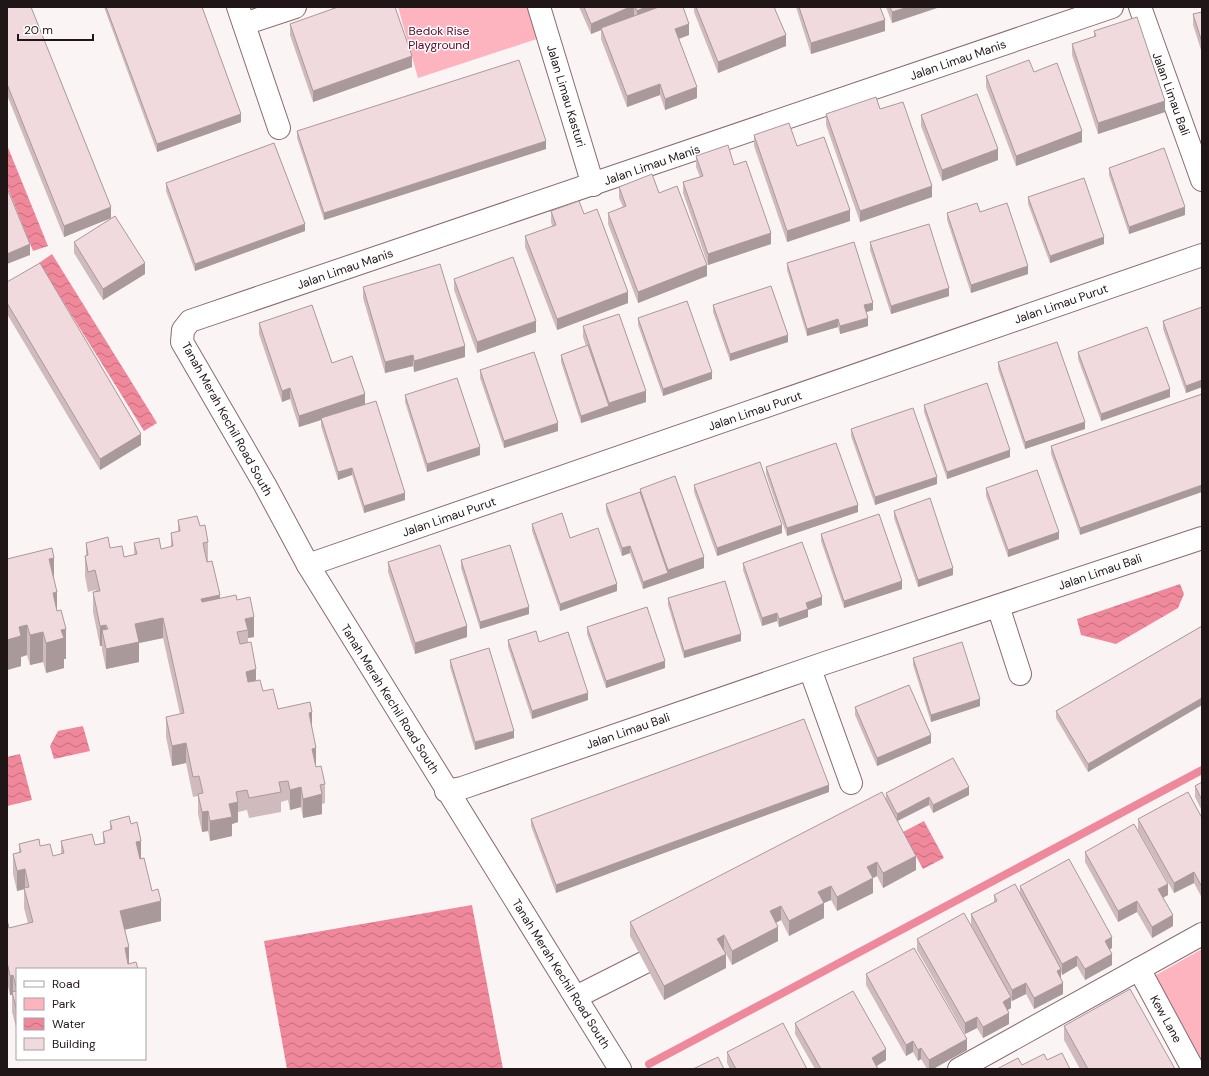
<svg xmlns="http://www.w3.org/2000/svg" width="1209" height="1076" font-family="'DM Sans',sans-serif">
	<defs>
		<pattern id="water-waves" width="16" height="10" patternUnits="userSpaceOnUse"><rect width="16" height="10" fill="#f0889b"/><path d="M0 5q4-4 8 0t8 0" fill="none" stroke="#c26e7d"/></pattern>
	</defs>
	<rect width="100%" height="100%" fill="#fbf4f5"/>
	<!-- park -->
	<g fill="#fdb4bf">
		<polygon points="398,7 529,7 543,37 418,78"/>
		<polygon points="1202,949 1202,1069 1149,979"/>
	</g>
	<!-- water -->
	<g fill="url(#water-waves)">
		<polygon points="7,145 48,246 33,251 7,186"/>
		<polygon points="52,254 157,423 144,431 39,263"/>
		<polygon points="1180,584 1184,594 1178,608 1116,644 1081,635 1077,619"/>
		<polygon points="83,726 90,751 54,759 50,746 58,731"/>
		<polygon points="20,754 32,800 7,806 7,757"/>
		<polygon points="924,821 944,858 923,869 903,832"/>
		<polygon points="472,905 503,1069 287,1069 264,941"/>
	</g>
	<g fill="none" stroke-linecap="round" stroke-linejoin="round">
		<!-- stream -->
		<polyline stroke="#f0889b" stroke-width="8" points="649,1064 1202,770"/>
		<!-- minor casing -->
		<g stroke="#896b6f" stroke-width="24">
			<g id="minor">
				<polyline points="238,7 279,128"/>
				<polyline points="539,7 593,185"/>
				<polyline points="1140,7 1202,180"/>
				<polyline points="244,24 295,7"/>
				<polyline points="308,565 1202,255"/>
				<polyline points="998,606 1020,674"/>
				<polyline points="810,669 851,783"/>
				<polyline points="446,791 462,788 828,662 1202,538"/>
				<polyline points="1139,969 1193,1069"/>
				<polyline points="576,997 671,949"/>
				<polyline points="620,1069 308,565 265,485 182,342 183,330 190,321 1112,7"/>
				<polyline points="959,1069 1202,934"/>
			</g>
		</g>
		<!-- minor -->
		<use href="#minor" stroke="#fff" stroke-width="22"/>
	</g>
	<!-- wall -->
	<g fill="#cfbbbe">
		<polygon points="7,7 111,218 64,237 7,95"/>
		<polygon points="104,7 202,7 241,122 157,152"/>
		<polygon points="579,7 683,7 689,35 679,39 697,98 665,110 660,95 627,107 601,39 601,30 591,34"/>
		<polygon points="694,7 774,7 786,46 718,73 694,12"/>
		<polygon points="796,7 880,7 885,31 811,54"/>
		<polygon points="886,7 940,7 892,23"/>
		<polygon points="1202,12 1202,53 1193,25 1193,14"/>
		<polygon points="290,24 412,67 313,102 290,35"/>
		<polygon points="1094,31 1165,112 1098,134 1072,55 1072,44 1094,37"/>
		<polygon points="1034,72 1082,142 1016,166 986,87 986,76"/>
		<polygon points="880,109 932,197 860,222 826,125 826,114"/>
		<polygon points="921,115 998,160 942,181 921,126"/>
		<polygon points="297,131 546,149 324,220 297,138"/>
		<polygon points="754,135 797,146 850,221 787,242 754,146"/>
		<polygon points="696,156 734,165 771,244 708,265 683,193 683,182 700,177 696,167"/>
		<polygon points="1109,168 1185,215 1129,234 1109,175"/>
		<polygon points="166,183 305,231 195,271 166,191"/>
		<polygon points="619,187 659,193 707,276 638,303 608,224 608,213 623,207 619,198"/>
		<polygon points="1028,197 1104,244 1050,263 1028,204"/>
		<polygon points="551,211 584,214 628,303 557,330 525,247 525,236 552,226 551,222"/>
		<polygon points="980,212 1028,274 971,293 947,220 947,213"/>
		<polygon points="74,242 145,274 103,300 74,253"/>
		<polygon points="870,242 949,296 891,314 870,250"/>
		<polygon points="787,263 873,310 866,312 868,326 840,334 838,327 807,336 787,270"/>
		<polygon points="454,279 536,332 477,353 454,290"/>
		<polygon points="7,282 141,445 100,470 7,314"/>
		<polygon points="363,287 465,357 414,372 413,366 385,373 363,298"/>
		<polygon points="713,305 788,342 730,361 713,312"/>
		<polygon points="1202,307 1202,387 1186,393 1163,329 1163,321"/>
		<polygon points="638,318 712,379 663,396 638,325"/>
		<polygon points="259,323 332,363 365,405 405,500 364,513 352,475 338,480 321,426 321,420 299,427 290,399 282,402 259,334"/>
		<polygon points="583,326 646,402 581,423 561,362 561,355 586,346 583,337"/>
		<polygon points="1078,352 1170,397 1101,421 1078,359"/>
		<polygon points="998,362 1085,429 1025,449 998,369"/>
		<polygon points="480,370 558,431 504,448 480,378"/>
		<polygon points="1202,394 1080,535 1051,454 1051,446"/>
		<polygon points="405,395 480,455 427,472 405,402"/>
		<polygon points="924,405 1010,457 947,479 924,412"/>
		<polygon points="851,429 937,484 875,505 851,436"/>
		<polygon points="766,467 858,512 787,536 766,474"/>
		<polygon points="694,485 782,533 717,556 694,492"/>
		<polygon points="986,488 1059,539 1008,557 986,496"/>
		<polygon points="640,489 704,568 643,589 630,553 622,556 606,511 606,504 640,492"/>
		<polygon points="894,511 953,575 918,587 894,518"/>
		<polygon points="178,520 200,526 208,542 208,562 220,599 237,600 254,637 248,638 248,643 256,680 263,691 278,709 312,728 316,767 325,784 325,803 322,804 322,814 303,818 301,807 290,810 288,800 281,802 281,812 249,818 247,810 238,812 238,822 232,824 232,836 210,841 208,831 202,832 198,814 198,796 193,797 186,763 172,766 166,737 166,717 180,714 163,638 139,643 139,662 106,669 102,650 102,646 100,646 93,612 93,592 96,591 95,590 88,592 85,576 85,556 86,556 86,543 110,548 124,557 134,555 134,543 161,549 171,547 171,533 178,532"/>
		<polygon points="532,524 570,538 617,591 560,611 532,531"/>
		<polygon points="821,534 902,589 844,608 821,541"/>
		<polygon points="7,559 54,579 57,610 66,659 64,659 64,668 46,673 43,662 30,665 27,655 21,657 21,666 7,670"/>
		<polygon points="461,560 529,614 480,629 461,568"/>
		<polygon points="388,562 467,637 415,654 388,572"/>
		<polygon points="743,563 822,605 808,610 808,617 779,627 777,621 762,626 743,570"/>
		<polygon points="668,598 741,641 684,658 668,605"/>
		<polygon points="1202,626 1202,705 1088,772 1056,718 1056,711"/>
		<polygon points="587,627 665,668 606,688 587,634"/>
		<polygon points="508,640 539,642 588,700 532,719 508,647"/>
		<polygon points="913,658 980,706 931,722 913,665"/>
		<polygon points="450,660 514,738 475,750 450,667"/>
		<polygon points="855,707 931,743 877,766 855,715"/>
		<polygon points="1202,782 1202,811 1195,797 1195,786"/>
		<polygon points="829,792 556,893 531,826 531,819"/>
		<polygon points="886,793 969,795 933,813 929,805 898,821 916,870 883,888 877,876 873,878 873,893 837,911 831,900 824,903 824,918 789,936 781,920 776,923 778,941 732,965 724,950 723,950 726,968 664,1000 630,936 630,922 886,798"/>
		<polygon points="1202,818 1202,898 1194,883 1174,893 1138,830 1138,819"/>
		<polygon points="110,821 141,859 152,891 161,921 125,929 129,963 138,969 17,969 17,1031 12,1012 12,995 10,995 7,982 7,920 9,928 28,923 24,908 24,889 17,891 13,874 13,854 19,853 19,844 40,846 53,856 61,854 61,841 95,845 103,843 103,832 110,830"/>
		<polygon points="1085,852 1168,895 1163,898 1173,926 1152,938 1137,912 1118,922 1085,862"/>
		<polygon points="1020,886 1112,948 1110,949 1112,965 1085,980 1077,966 1062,975 1061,971 1061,978 1063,994 1034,1009 1026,994 1012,1001 1011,1000 1011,1008 1007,1010 1009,1024 983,1038 977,1028 965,1034 917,950 917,939 981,943 971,925 971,914 994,902 994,895 1020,893"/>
		<polygon points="866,974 967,1050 933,1069 927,1069 921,1059 918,1061 913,1052 906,1056 866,985"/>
		<polygon points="795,1023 886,1060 876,1066 878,1069 815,1069 795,1034"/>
		<polygon points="1064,1026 1175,1069 1080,1069 1064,1040"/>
		<polygon points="727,1052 807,1069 730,1069 727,1063"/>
	</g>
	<!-- shaded-wall -->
	<g fill="#a9999b">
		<polygon points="630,7 634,7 634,16 601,28 601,30 591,34 591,24"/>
		<polygon points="645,7 671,7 637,21 637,11"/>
		<polygon points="908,7 940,7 892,23 892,12"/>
		<polygon points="885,20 885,31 811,54 811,43"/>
		<polygon points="689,24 689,35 675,40 675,29"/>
		<polygon points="786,35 786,46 718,73 718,62"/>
		<polygon points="412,56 412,67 313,102 313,91"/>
		<polygon points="660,84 660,95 627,107 627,96"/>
		<polygon points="697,87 697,98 665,110 665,99"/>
		<polygon points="1165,101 1165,112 1098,134 1098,123"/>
		<polygon points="241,114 241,122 157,152 157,144"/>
		<polygon points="1082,131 1082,142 1016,166 1016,156"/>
		<polygon points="546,141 546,149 324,220 324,213"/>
		<polygon points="998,149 998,160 942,181 942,170"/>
		<polygon points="932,186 932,197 860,222 860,211"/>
		<polygon points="111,207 111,218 64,237 64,226"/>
		<polygon points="1185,207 1185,215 1129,234 1129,227"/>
		<polygon points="850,210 850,221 787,242 787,231"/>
		<polygon points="305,224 305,231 195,271 195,264"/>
		<polygon points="771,233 771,244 708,265 708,254"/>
		<polygon points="1104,237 1104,244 1050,263 1050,256"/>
		<polygon points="30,244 30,255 7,264 7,254"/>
		<polygon points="145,263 145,274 103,300 103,289"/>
		<polygon points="707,265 707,276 638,303 638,292"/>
		<polygon points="1028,266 1028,274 971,293 971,285"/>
		<polygon points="949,288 949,296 891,314 891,306"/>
		<polygon points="628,292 628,303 557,330 557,319"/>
		<polygon points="873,303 873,310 864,313 864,305"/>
		<polygon points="868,318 868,326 840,334 840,326"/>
		<polygon points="838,319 838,327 807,336 807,329"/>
		<polygon points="536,321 536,332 477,353 477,342"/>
		<polygon points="788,335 788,342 730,361 730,354"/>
		<polygon points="465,346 465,357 414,372 414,361"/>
		<polygon points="413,355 413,366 385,373 385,362"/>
		<polygon points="712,372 712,379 663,396 663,389"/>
		<polygon points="1202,380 1202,387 1186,393 1186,386"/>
		<polygon points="290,388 290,399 282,402 282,391"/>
		<polygon points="1170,389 1170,397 1101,421 1101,414"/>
		<polygon points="646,391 646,402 581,423 581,416 609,406 609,403"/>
		<polygon points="365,394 365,405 321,418 321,420 299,427 299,416"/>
		<polygon points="1085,422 1085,429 1025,449 1025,442"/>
		<polygon points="558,423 558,431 504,448 504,441"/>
		<polygon points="141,434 141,445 100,470 100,459"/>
		<polygon points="480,447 480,455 427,472 427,464"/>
		<polygon points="1010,450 1010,457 947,479 947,472"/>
		<polygon points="352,468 352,475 338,480 338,472"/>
		<polygon points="937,477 937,484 875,505 875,497"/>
		<polygon points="1202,485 1202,492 1080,535 1080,528"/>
		<polygon points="405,493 405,500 364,513 364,506"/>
		<polygon points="858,505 858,512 787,536 787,528"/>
		<polygon points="782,525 782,533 717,556 717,548"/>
		<polygon points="1059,532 1059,539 1008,557 1008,550"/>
		<polygon points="630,546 630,553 622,556 622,548"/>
		<polygon points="704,557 704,568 643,589 643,582 668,573 668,570"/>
		<polygon points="54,558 54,588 49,559"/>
		<polygon points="953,568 953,575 918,587 918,580"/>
		<polygon points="902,581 902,589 844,608 844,601"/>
		<polygon points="617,584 617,591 560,611 560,604"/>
		<polygon points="57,592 57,622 53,593"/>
		<polygon points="220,595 220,615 201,619 201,599"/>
		<polygon points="822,597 822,605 808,610 808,617 779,627 779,619 806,603"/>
		<polygon points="529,607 529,614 480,629 480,622"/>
		<polygon points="777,613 777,621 762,626 762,618"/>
		<polygon points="254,617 254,637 248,638 248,630 245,619"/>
		<polygon points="163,618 163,638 139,643 139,662 106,669 106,649 135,624"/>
		<polygon points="27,625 27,655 21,657 21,666 7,670 7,640 19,627"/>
		<polygon points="106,625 106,645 102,630 102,646 100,646 100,626"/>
		<polygon points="467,626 467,637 415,654 415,643"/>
		<polygon points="66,629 66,659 64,659 64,668 46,673 46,643 61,630"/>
		<polygon points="43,632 43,662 30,665 30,635"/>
		<polygon points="741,634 741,641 684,658 684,651"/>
		<polygon points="665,661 665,668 606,688 606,681"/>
		<polygon points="256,669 256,689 246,692 246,672"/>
		<polygon points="588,693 588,700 532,719 532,711"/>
		<polygon points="1202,698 1202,705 1088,772 1088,764"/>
		<polygon points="980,699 980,706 931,722 931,715"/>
		<polygon points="312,712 312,732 309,713"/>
		<polygon points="514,731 514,738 475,750 475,742"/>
		<polygon points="931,735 931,743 877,766 877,758"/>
		<polygon points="186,743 186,763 172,766 172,746"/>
		<polygon points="316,748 316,768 312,749"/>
		<polygon points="829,785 829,792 556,893 556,885"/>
		<polygon points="301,787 301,807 290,810 290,790"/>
		<polygon points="969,787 969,795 933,813 933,805"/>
		<polygon points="322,794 322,814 303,818 303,799"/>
		<polygon points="929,797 929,805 897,821 897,814"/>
		<polygon points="238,802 238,822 232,824 232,836 210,841 210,821 229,804"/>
		<polygon points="208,811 208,831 202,832 202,812"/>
		<polygon points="141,841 141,860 136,862 136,842"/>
		<polygon points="916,856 916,870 883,888 883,873"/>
		<polygon points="877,862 877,876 867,881 867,867"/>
		<polygon points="25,869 25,889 17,891 17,871"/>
		<polygon points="1194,872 1194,883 1174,893 1174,883"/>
		<polygon points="873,878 873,893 837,911 837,897"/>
		<polygon points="1168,884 1168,895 1158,900 1158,889"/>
		<polygon points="831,886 831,900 824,903 824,918 789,936 789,921 818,892"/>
		<polygon points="161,901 161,921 120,931 120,911"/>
		<polygon points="1137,901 1137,912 1118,922 1118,911"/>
		<polygon points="781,906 781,920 770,926 770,911"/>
		<polygon points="1173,915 1173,926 1152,938 1152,927"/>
		<polygon points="778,927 778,941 732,965 732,951"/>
		<polygon points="724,935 724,950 717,953 717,939"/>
		<polygon points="1112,937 1112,948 1105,952 1105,941"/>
		<polygon points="129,947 129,967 125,948"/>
		<polygon points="726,954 726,968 664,1000 664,986"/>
		<polygon points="1112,954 1112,965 1085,980 1085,969"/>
		<polygon points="1077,956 1077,966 1062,975 1062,964"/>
		<polygon points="1061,969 1061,980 1057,971"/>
		<polygon points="13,975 13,995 12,992 12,995 10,995 10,976"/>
		<polygon points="1026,983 1026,994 1012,1001 1012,990"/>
		<polygon points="1063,983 1063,994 1034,1009 1034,998"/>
		<polygon points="1011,997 1011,1008 1003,1013 1003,1002"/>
		<polygon points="1009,1013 1009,1024 983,1038 983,1027"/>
		<polygon points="977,1017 977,1028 965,1034 965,1023"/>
		<polygon points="967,1039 967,1050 933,1069 929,1069 929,1060"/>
		<polygon points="913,1041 913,1052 906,1056 906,1045"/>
		<polygon points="921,1048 921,1059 918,1061 918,1050"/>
		<polygon points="886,1049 886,1060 872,1069 872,1058"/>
	</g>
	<!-- building -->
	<g fill="#f1dadd" stroke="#a9999b">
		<polygon points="7,7 31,7 111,207 64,226 7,84"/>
		<polygon points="106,7 202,7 241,114 157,144"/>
		<polygon points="338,7 395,7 412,56 313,91 290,24"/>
		<polygon points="584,7 630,7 591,24"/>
		<polygon points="635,7 645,7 637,11"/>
		<polygon points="659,7 683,7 689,24 675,29 697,87 665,99 660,84 627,96 601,28"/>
		<polygon points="696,7 774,7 786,35 718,62"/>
		<polygon points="799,7 880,7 885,20 811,43"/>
		<polygon points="890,7 908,7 892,12"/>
		<polygon points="1202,12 1202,42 1193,14"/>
		<polygon points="1137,17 1165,101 1098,123 1072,44 1096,36 1094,31"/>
		<polygon points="519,60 546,141 324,213 297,131"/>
		<polygon points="1029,60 1034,72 1057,63 1082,131 1016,156 986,76"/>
		<polygon points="977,94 998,149 942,170 921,115"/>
		<polygon points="876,97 880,109 903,102 932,186 860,211 826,114"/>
		<polygon points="789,123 797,146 824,137 850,210 787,231 754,135"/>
		<polygon points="274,143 305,224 195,264 166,183"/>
		<polygon points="728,145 734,165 746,161 771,233 708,254 683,182 703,176 696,156"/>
		<polygon points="1164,148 1185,207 1129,227 1109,168"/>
		<polygon points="652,174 659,193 677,186 707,265 638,292 608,213 626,206 619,187"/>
		<polygon points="1084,178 1104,237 1050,256 1028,197"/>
		<polygon points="7,188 30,244 7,254"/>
		<polygon points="579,201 584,214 597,209 628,292 557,319 525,236 556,225 551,211"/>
		<polygon points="977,203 980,212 1007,203 1028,266 971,285 947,213"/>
		<polygon points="115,216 145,263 103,289 74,242"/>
		<polygon points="929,224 949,288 891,306 870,242"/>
		<polygon points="854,242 873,303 864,305 868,318 840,326 838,319 807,329 787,263"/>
		<polygon points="513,257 536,321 477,342 454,279"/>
		<polygon points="40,263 141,434 100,459 7,303 7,282"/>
		<polygon points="440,264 465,346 414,361 413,355 385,362 363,287"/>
		<polygon points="771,286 788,335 730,354 713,305"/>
		<polygon points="687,301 712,372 663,389 638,318"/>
		<polygon points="312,305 332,363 352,356 365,394 299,416 290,388 282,391 259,323"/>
		<polygon points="1202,307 1202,380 1186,386 1163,321"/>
		<polygon points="619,314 646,391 609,403 583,326"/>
		<polygon points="1147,327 1170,389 1101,414 1078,352"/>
		<polygon points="1057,342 1085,422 1025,442 998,362"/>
		<polygon points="588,345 609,406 581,416 561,355"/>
		<polygon points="534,352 558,423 504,441 480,370"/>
		<polygon points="457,378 480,447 427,464 405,395"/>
		<polygon points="987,383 1010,450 947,472 924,405"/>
		<polygon points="1202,394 1202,485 1080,528 1051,446"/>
		<polygon points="376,401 405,493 364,506 352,468 338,472 321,418"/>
		<polygon points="913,408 937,477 875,497 851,429"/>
		<polygon points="836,443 858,505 787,528 766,467"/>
		<polygon points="760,462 782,525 717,548 694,485"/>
		<polygon points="1037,470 1059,532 1008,550 986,488"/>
		<polygon points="675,476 704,557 668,570 640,489"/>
		<polygon points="640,492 668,573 643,582 630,546 622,548 606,504"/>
		<polygon points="930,498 953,568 918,580 894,511"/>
		<polygon points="562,513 570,538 598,528 617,584 560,604 532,524"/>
		<polygon points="879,514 902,581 844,601 821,534"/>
		<polygon points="197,516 200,526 205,525 208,542 203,543 207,562 212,561 220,595 201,599 202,602 236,595 237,600 250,597 254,617 245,619 248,630 237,632 240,644 251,642 256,669 246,672 248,682 260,680 263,691 273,689 278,709 310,702 312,712 309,713 316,748 312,749 316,767 321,766 325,784 320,785 322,794 303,799 301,787 290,790 288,781 279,782 281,792 249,798 247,790 236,792 238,802 229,804 232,817 210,821 208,811 202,812 198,794 203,793 199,776 193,777 186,743 172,746 166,717 184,713 163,618 135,624 139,642 106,649 102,630 108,629 106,625 100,626 93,592 100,591 95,570 88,572 85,556 88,555 86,543 108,537 110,548 122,546 124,557 137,554 134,543 159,538 161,549 173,546 171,533 180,531 178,520"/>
		<polygon points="802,542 822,597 806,603 808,609 779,619 777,613 762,618 743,563"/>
		<polygon points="440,545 467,626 415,643 388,562"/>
		<polygon points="510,545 529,607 480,622 461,560"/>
		<polygon points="52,548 54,558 49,559 57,592 53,593 57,611 61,610 66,629 61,630 64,638 46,643 43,632 30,635 27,625 19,627 21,636 7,640 7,559"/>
		<polygon points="725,581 741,634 684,651 668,598"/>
		<polygon points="647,607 665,661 606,681 587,627"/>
		<polygon points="1202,626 1202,698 1088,764 1056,711"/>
		<polygon points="536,631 539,642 568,632 588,693 532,711 508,640"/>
		<polygon points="962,642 980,699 931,715 913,658"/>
		<polygon points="489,648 514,731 475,742 450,660"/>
		<polygon points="909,685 931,735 877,758 855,707"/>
		<polygon points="804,719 829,785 556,885 531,819"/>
		<polygon points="953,758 969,787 933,805 929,797 897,814 886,793"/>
		<polygon points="1202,782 1202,800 1195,786"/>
		<polygon points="882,792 916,856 883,873 877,862 867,867 873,878 837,897 831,886 818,892 824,903 789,921 781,906 770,911 778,927 732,951 724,935 717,939 726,954 664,986 630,922"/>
		<polygon points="1188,792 1202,818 1202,887 1194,872 1174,883 1138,819"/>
		<polygon points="129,816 131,824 137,822 141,841 136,842 140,859 144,858 152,891 158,889 161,901 120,911 129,947 125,948 128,964 136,962 138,969 17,969 17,990 13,975 10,976 7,962 7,920 9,928 33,922 24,888 29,887 25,869 17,871 13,854 21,852 19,844 39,839 40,846 50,844 53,856 64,853 61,841 92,834 95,845 105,843 103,832 112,829 110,821"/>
		<polygon points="1134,824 1168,884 1158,889 1173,915 1152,927 1137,901 1118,911 1085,852"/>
		<polygon points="1069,859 1112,937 1105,941 1112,954 1085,969 1077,956 1062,964 1020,886"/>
		<polygon points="1015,884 1061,969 1057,971 1063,983 1034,998 1026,983 1012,990 971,914 997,901 994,895"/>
		<polygon points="964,913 1011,997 1003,1002 1009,1013 983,1027 977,1017 965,1023 917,939"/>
		<polygon points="914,948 967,1039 929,1060 921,1048 918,1050 913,1041 906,1045 866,974"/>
		<polygon points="1130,989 1175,1069 1088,1069 1064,1026"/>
		<polygon points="17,991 17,1011 12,992"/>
		<polygon points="853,991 886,1049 872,1058 878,1069 821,1069 795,1023"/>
		<polygon points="783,1023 807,1069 736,1069 727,1052"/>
		<polygon points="1062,1053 1070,1069 997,1069 1018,1058 1022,1065 1044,1054 1047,1060"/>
		<polygon points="718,1057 724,1069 693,1069"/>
	</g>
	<g text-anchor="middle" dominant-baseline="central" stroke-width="3" stroke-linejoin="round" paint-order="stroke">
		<!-- park labels -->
		<g font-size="12" fill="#5f0023" stroke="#fff">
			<text x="439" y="31">Bedok Rise<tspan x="439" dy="14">Playground</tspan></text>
		</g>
		<!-- street labels -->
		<g font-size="12" fill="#211617" stroke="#fff">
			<text transform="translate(958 60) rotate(-19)">Jalan Limau Manis</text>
			<text transform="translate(1171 94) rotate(70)">Jalan Limau Bali</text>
			<text transform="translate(566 96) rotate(73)">Jalan Limau Kasturi</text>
			<text transform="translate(652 165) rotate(-19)">Jalan Limau Manis</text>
			<text transform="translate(345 269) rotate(-19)">Jalan Limau Manis</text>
			<text transform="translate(1061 304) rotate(-19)">Jalan Limau Purut</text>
			<text transform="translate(755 411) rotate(-19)">Jalan Limau Purut</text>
			<text transform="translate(227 419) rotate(61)">Tanah Merah Kechil Road South</text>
			<text transform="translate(449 517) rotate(-19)">Jalan Limau Purut</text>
			<text transform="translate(1100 572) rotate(-19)">Jalan Limau Bali</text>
			<text transform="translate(390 699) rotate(58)">Tanah Merah Kechil Road South</text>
			<text transform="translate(628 731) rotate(-19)">Jalan Limau Bali</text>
			<text transform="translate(561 974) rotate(58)">Tanah Merah Kechil Road South</text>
			<text transform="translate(1166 1019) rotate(61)">Kew Lane</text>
		</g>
	</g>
	<!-- border -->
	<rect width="1209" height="1076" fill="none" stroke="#211617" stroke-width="16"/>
	<!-- legend -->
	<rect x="16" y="968" width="130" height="92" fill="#ffffff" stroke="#a6a2a2"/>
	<rect x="24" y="981" width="20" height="6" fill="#ffffff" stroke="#a6a2a2"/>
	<text x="52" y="988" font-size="12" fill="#211617">Road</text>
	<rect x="24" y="998" width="20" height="12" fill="#fdb4bf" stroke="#a6a2a2"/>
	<text x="52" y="1008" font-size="12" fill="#211617">Park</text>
	<rect x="24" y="1018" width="20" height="12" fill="url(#water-waves)" stroke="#a6a2a2"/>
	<text x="52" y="1028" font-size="12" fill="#211617">Water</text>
	<rect x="24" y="1038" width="20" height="12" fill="#f1dadd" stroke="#a6a2a2"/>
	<text x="52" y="1048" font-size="12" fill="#211617">Building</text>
	<!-- scale -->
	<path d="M18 34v6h75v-6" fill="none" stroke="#211617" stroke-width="2"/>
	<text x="24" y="34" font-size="12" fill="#211617" stroke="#ffffff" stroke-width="3" paint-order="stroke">20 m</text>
</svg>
